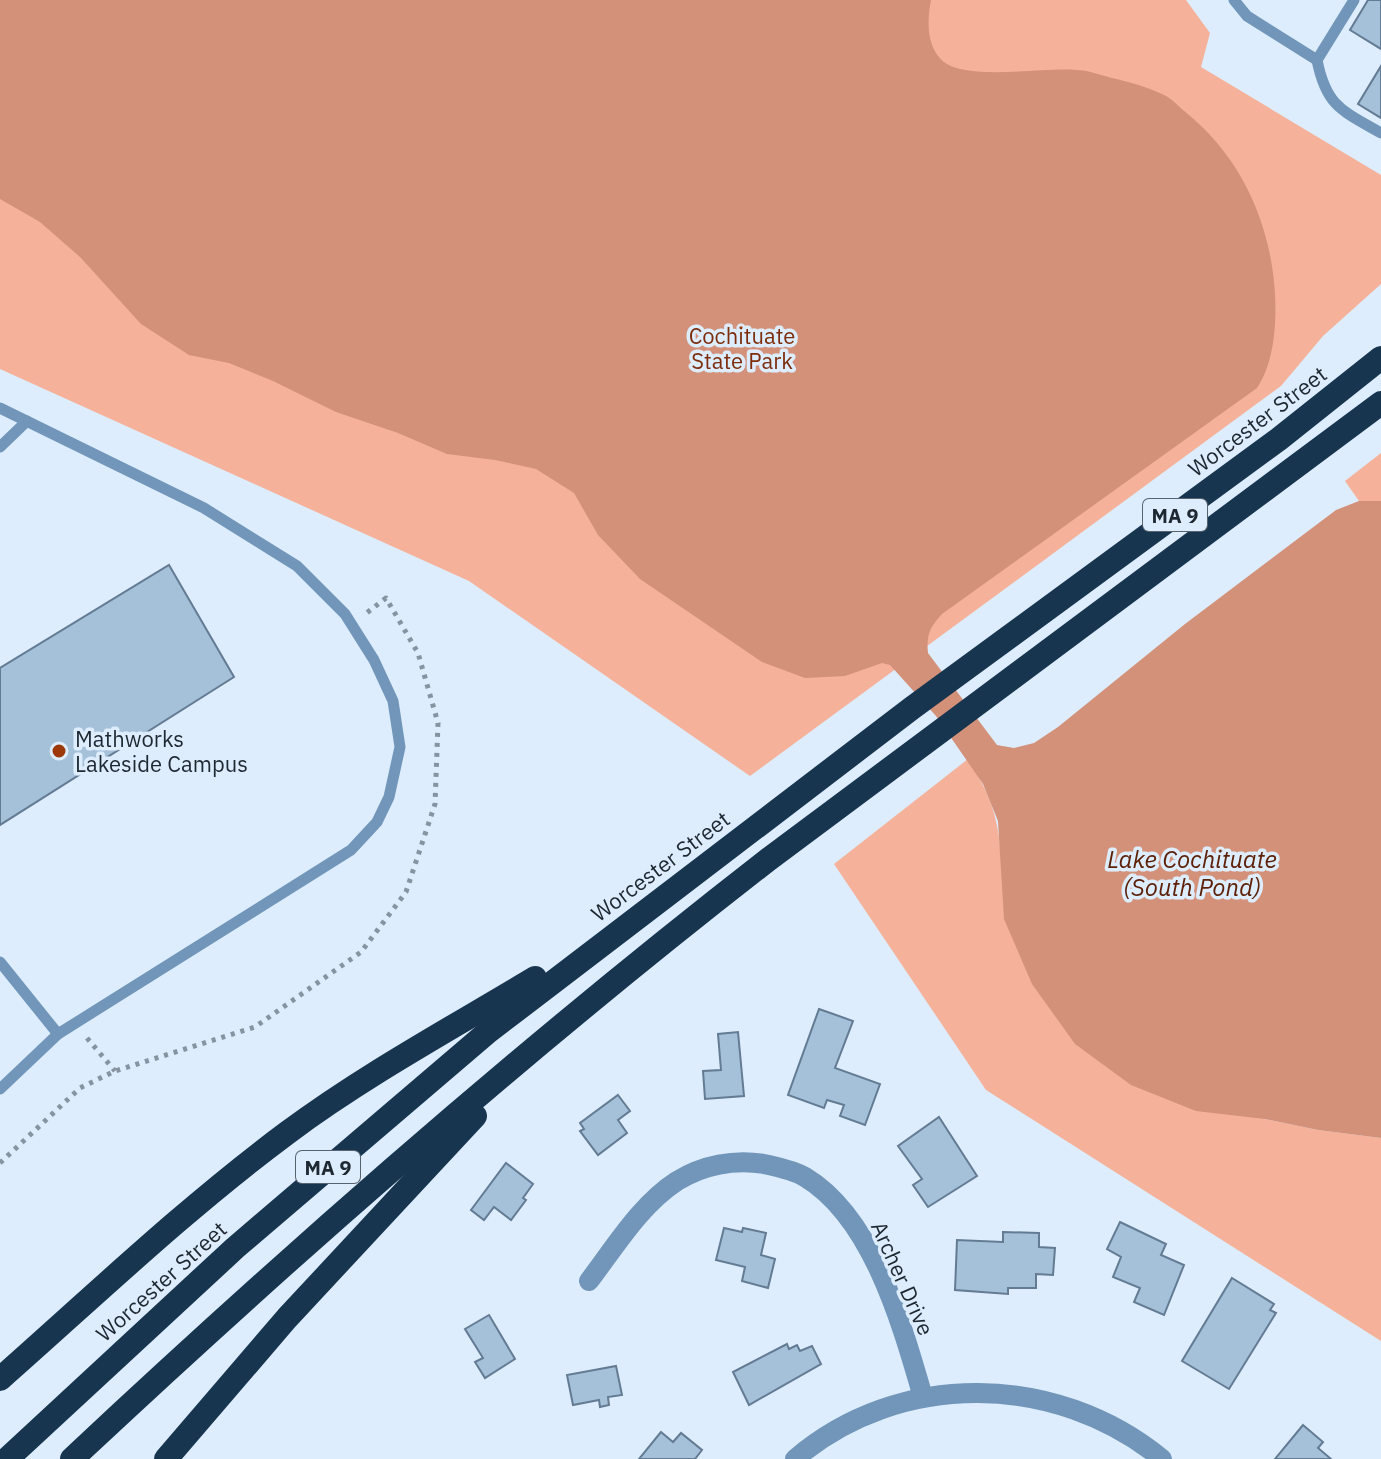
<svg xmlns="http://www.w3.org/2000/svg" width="1381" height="1459" font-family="'IBM Plex Sans',sans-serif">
	<rect width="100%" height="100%" fill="#ddedfd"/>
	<!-- green -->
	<g fill="#f5b199">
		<polygon points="0,0 1186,0 1210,33 1201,67 1381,175 1381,284 1323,336 1281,386 750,776 469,581 0,369"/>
		<polygon points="1381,453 1381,501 1359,501 1345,481"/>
		<path d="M968 759C993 799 998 818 1002 864L1265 1119 1318 1130 1381 1138V1341L986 1090 834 864Z"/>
	</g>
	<!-- water -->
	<path fill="#d39179" d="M0 0H931C927 20 926 48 944 62 968 81 1045 67 1076 70 1088 70 1100 75 1112 78 1129 82 1148 87 1164 95 1171 98 1177 105 1183 110 1227 145 1255 191 1268 246 1278 287 1281 352 1257 388L942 614C930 627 926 635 928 653L997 745 1014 748 1034 743 1058 727 1185 624 1336 510 1359 501H1381V1138L1318 1130 1265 1119 1196 1111 1131 1085 1075 1044 1032 984 1004 919 998 821 983 784 936 716 890 665 882 663 845 676 805 678 762 662 640 579 598 535 574 493 536 469 495 460 447 454 398 433 336 412 273 381 229 363 189 355 141 324 80 257 40 222 0 199Z"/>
	<!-- building -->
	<g fill="#a5c0d9" stroke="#637b93" stroke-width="2">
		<polygon points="1368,0 1381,0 1381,49 1350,30"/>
		<polygon points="1381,66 1381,118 1358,104"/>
		<polygon points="169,565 234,677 0,825 0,668"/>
		<polygon points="819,1009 853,1021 835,1068 880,1084 865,1125 840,1116 844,1105 827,1100 824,1108 788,1095"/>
		<polygon points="738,1032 744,1096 705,1099 703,1071 721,1070 718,1034"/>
		<polygon points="618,1095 630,1111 618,1120 627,1133 598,1155 580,1131 584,1129 580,1123"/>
		<polygon points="939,1117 977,1176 928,1207 913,1185 922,1179 898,1146"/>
		<polygon points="506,1163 533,1184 523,1198 526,1200 511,1220 494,1207 484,1220 471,1210"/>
		<polygon points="1120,1222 1166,1244 1161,1255 1184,1265 1164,1315 1134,1302 1140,1288 1113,1277 1121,1257 1107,1249"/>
		<polygon points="724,1228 742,1232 743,1228 766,1233 761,1255 775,1259 768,1288 742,1281 745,1267 716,1260"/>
		<polygon points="1003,1232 1039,1233 1039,1247 1055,1248 1053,1275 1036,1274 1036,1288 1008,1288 1008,1294 955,1290 957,1240 1003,1242"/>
		<polygon points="1232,1278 1274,1304 1270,1310 1276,1313 1229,1389 1182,1361"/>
		<polygon points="489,1315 515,1359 485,1378 475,1362 483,1358 465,1329"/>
		<polygon points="787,1344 789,1349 797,1345 800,1351 812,1346 821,1364 749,1405 733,1372"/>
		<polygon points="616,1366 622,1395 608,1397 609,1405 600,1407 599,1400 573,1405 567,1375"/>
		<polygon points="1303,1425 1323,1442 1318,1448 1331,1459 1275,1459"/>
		<polygon points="661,1432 673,1442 681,1433 702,1450 695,1459 639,1459"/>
	</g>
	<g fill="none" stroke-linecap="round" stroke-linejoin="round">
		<!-- path -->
		<g stroke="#8693a0" stroke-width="5" stroke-dasharray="4 6" stroke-linecap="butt">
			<polyline points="87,1038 115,1071"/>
			<polyline points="0,1163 80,1088 115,1071 255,1027 361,952 406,892 435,804 438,723 418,653 386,598 364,615"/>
		</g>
		<!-- lane -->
		<g stroke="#7196b9" stroke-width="11">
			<polyline points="1234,0 1247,16 1317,60"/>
			<path d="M1354 0 1317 60C1326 106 1342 111 1381 133"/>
			<polyline points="0,408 204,508 297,566 345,614 374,660 393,701 400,747 389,797 377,822 351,850 58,1034 0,1089"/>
			<polyline points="0,447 27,421"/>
			<polyline points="0,962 58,1034"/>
		</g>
		<!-- street -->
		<g stroke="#7196b9" stroke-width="20">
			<path d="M589 1281C615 1247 640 1205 677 1181 703 1165 734 1159 764 1164 777 1167 793 1170 805 1177 873 1218 902 1325 923 1397"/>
			<path d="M795 1459C899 1370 1056 1372 1162 1459"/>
		</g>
		<!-- highway -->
		<g stroke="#17354f" stroke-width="24">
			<path d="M0 1379C94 1296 186 1208 287 1133 365 1075 452 1028 535 978"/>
			<polyline points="7,1459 235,1248 489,1031 912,708 1279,439 1381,358"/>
			<path d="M72 1459C296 1249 527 1047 769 859L1381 403"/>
			<polyline points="166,1459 287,1318 475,1116"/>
		</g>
	</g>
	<!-- markers -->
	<circle fill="#9d3809" stroke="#ddedfd" stroke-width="3" cx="59" cy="751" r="8"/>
	<g text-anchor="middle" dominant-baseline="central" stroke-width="7" stroke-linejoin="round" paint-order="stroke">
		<!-- shield labels -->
		<g fill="#ddedfd" stroke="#57636f" stroke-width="2">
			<rect x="1143" y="499" width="64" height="32" rx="6"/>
			<rect x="296" y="1151" width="64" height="32" rx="6"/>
		</g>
		<g font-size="20" font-weight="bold" fill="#1e2832">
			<text x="1175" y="515">MA 9</text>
			<text x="328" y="1167">MA 9</text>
		</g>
		<!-- park labels -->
		<g font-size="22" fill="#7d2d0c" stroke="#ddedfd">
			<text x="742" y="335">Cochituate<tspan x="742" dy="25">State Park</tspan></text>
		</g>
		<!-- street labels -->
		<g font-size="22" fill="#1e2832" stroke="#ddedfd">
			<text transform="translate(1257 421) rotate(-37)">Worcester Street</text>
			<text transform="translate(660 866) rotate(-37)">Worcester Street</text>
			<text transform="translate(903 1278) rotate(66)">Archer Drive</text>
			<text transform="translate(161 1281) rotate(-42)">Worcester Street</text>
		</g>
		<!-- poi labels -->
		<g font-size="22" fill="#1e2832" stroke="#ddedfd" text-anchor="start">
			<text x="75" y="738">Mathworks<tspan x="75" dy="25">Lakeside Campus</tspan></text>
		</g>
		<!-- water labels -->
		<g font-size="24" font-style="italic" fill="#5d2108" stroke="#ddedfd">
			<text x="1192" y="859">Lake Cochituate<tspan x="1192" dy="28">(South Pond)</tspan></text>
		</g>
	</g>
</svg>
